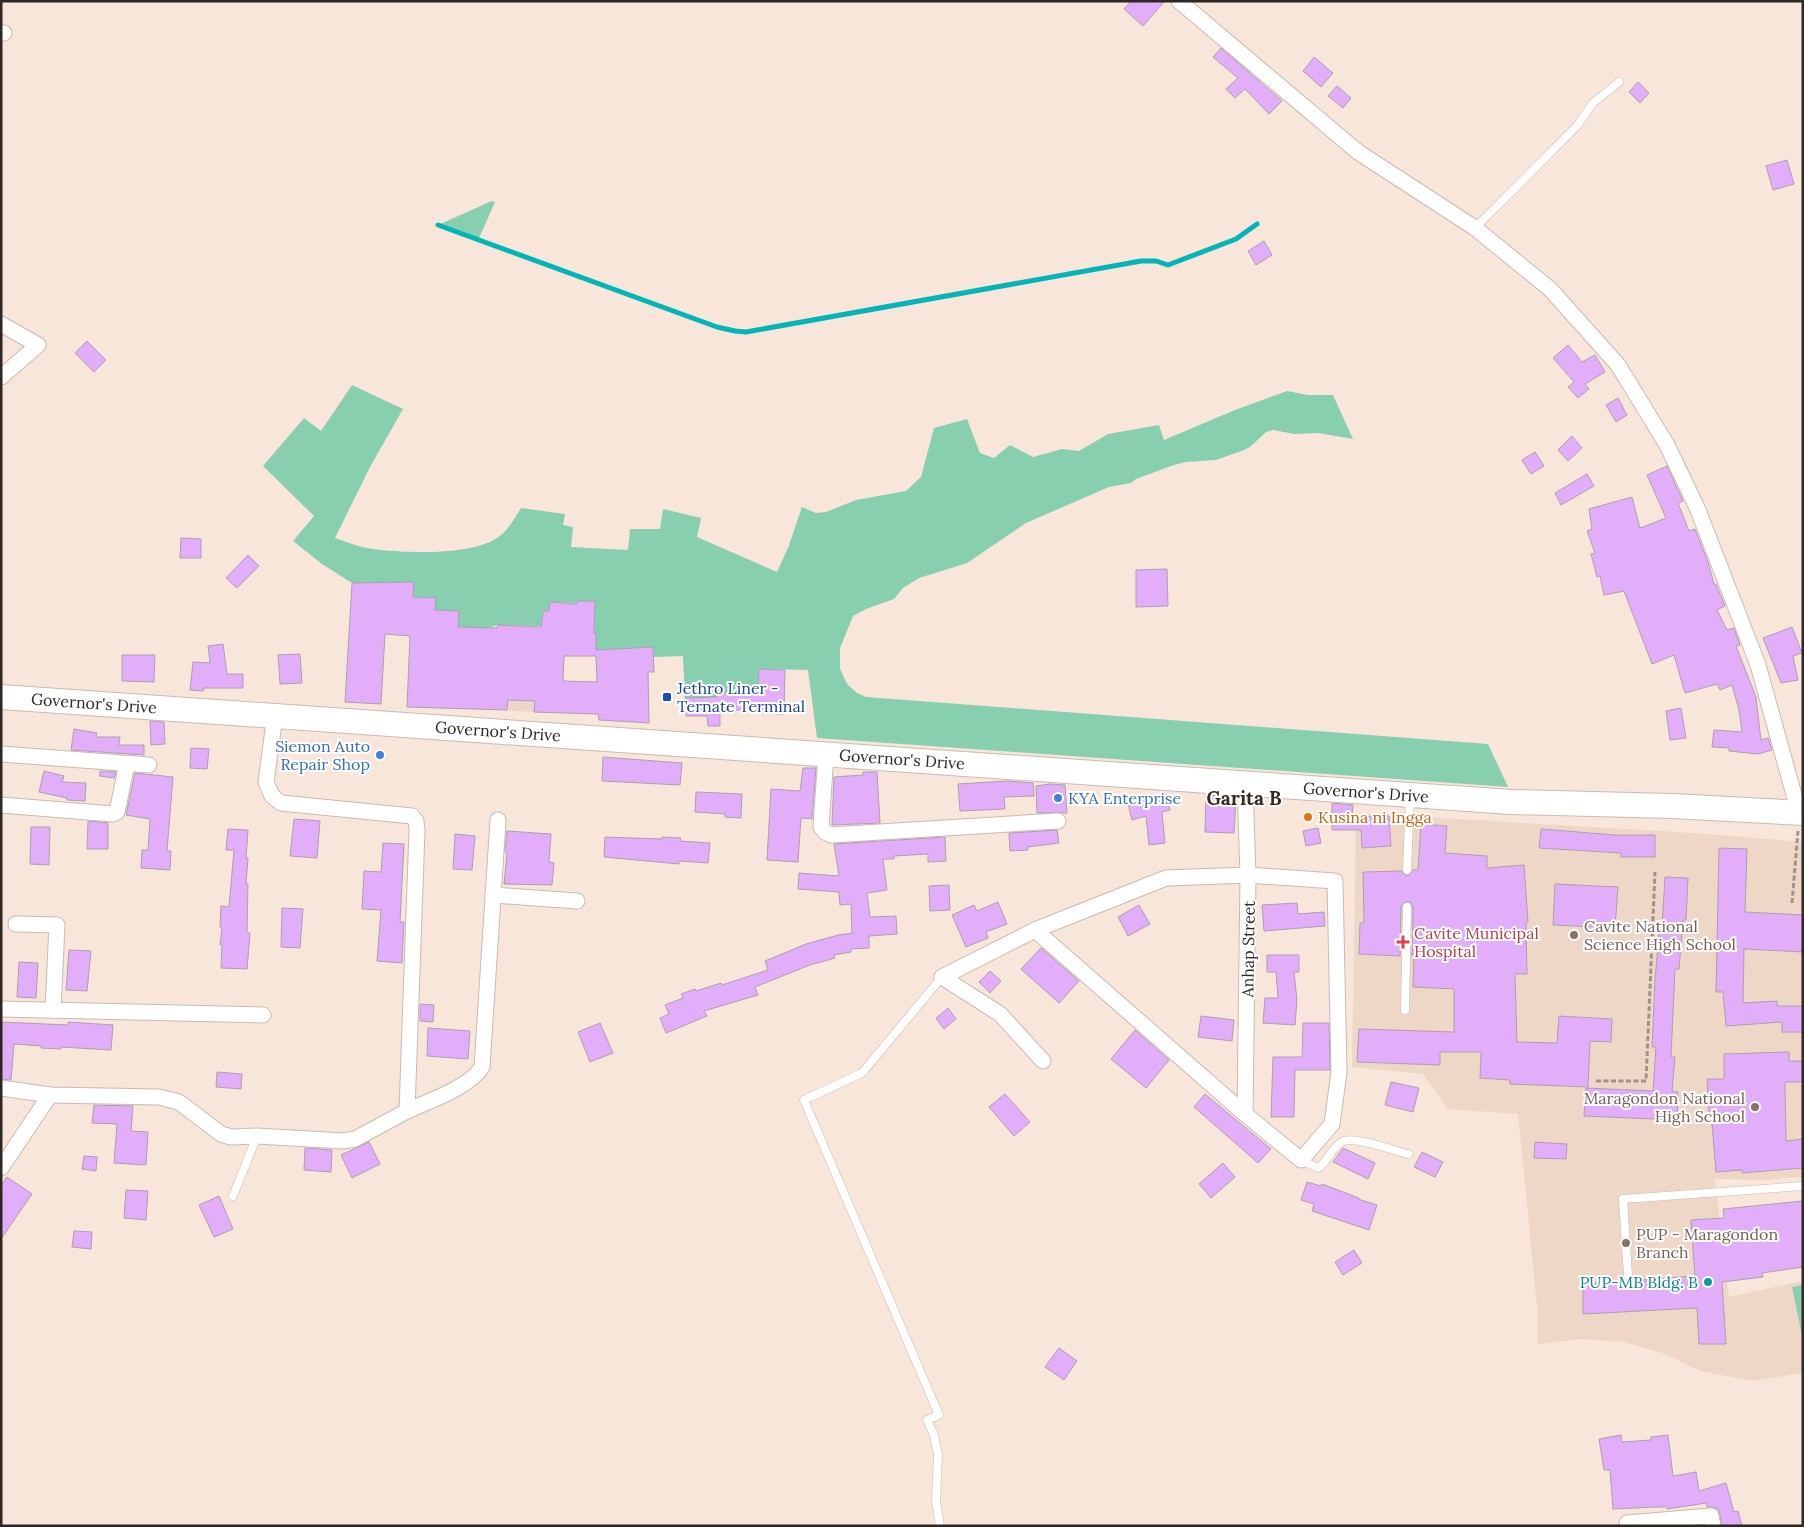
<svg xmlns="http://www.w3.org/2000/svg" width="1804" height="1527" font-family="Lora,serif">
	<rect width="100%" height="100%" fill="#f8e6da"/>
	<!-- industrial -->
	<polygon fill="#eed6ce" points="500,670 536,671 534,712 498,710"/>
	<!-- built -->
	<polygon fill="#efd7c8" points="1356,813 1693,833 1803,842 1803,1177 1761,1180 1715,1179 1729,1297 1803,1281 1803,1373 1752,1381 1700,1371 1663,1353 1623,1342 1581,1339 1538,1344 1537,1307 1518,1114 1448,1109 1423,1074 1352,1067"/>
	<!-- green -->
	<g fill="#88cfaf">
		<polygon points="492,201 495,202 479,238 440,224"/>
		<path d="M352 385 403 409 370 467 335 538C347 542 359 547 372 549 404 553 470 556 497 538 508 531 514 519 521 508L565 514 563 525 573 527 571 547 628 550 630 529H660L663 509 701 518 697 537 777 572 788 548 802 507 816 513 826 512 856 500 906 491 921 477 934 428 967 419 980 453 994 458 1010 445 1033 457 1062 449 1079 451 1108 434 1159 425 1164 440 1235 410 1287 391 1308 395H1333L1353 439 1318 433 1294 434 1273 430 1266 432 1250 447 1244 450 1216 460 1185 462 1171 466 1136 479 1131 483 1109 487 1026 523 967 563 919 578 903 588 894 599 866 609 853 616 840 648V669L847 684 857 693 866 697 1488 744 1508 787 817 738 808 670 759 669 758 694 716 693V697L685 698 683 656 654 657 653 647 596 650V634L594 633 595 601H577V603L550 602 549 611H543L541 626 498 625 488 628 458 627 459 611 435 610V598L413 597 352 583 322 564 293 541 314 516 263 466 304 418 321 431Z"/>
		<polygon points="1803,1285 1803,1340 1792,1287"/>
	</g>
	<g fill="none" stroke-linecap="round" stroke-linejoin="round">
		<!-- stream -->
		<polyline stroke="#03b5b8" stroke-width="5" points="438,225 717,327 735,331 746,332 1141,261 1156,261 1168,265 1236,239 1257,224"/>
	</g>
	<!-- building -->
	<g fill="#e2adf9" stroke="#aba0b0" fill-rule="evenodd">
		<polygon points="1131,1 1165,1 1143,26 1124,9"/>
		<polygon points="1221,48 1282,101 1269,114 1245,89 1235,98 1226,89 1238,78 1213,57"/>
		<polygon points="1314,57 1333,73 1321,87 1303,71"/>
		<polygon points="1638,82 1649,93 1640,103 1629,92"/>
		<polygon points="1337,86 1351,98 1343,108 1328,96"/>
		<polygon points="1787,160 1794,184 1773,190 1766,166"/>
		<polygon points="1264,241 1272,255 1256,265 1248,251"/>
		<polygon points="87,341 106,360 94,372 75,353"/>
		<polygon points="1568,345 1582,362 1595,355 1605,372 1585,384 1589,389 1578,398 1568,387 1574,382 1553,358"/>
		<polygon points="1618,398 1627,415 1616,422 1606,405"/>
		<polygon points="1572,436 1582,448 1568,461 1558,450"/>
		<polygon points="1535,452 1544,466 1531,474 1522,460"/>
		<polygon points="1667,466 1683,501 1678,503 1689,531 1695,529 1708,562 1714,584 1716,584 1725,606 1717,610 1727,630 1734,628 1740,645 1736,646 1756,697 1761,740 1768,738 1772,750 1758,754 1729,751 1729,748 1712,747 1714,730 1742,732 1739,710 1732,685 1720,690 1717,684 1685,693 1674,655 1652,664 1624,591 1604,595 1600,576 1597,577 1591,554 1595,553 1587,531 1592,529 1589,509 1632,497 1640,528 1666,518 1647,475"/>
		<polygon points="1587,474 1594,486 1561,505 1555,493"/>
		<polygon points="181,538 201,539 201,558 180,558"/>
		<polygon points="248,555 259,566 237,588 226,578"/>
		<polygon points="1167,569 1168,606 1136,607 1136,570"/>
		<path d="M414 582 413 597 436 598 435 610 459 611 458 627 497 628 498 625 541 627 543 611H549L550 602 577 604V601H595L594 633H596V650L653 647 654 672H648L649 723 599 720 598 714 534 712 535 701 508 700 507 710 407 707 410 636 385 634 381 704 345 702 352 583ZM564 656H596L597 682 563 681Z"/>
		<polygon points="1792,627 1802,653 1793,656 1798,680 1781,683 1763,638"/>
		<polygon points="223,644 227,674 243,674 243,688 204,688 203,691 190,690 193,662 210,663 208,646"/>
		<polygon points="300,654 302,683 280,684 278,655"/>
		<polygon points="122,655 155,655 154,682 122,681"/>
		<polygon points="759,669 785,670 784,714 757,713 757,710 720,710 720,726 708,726 707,716 686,716 685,698 716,697 716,692 758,693"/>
		<polygon points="1681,708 1686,738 1670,740 1666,711"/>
		<polygon points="150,721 164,722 165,744 151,745"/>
		<polygon points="74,729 97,733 96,737 120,737 119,745 144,745 144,755 71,750"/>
		<polygon points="191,748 209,749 207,769 190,768"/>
		<polygon points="603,757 682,763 680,785 602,781"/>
		<polygon points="803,768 816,768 812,819 801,818 798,862 767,860 771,789 800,791"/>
		<polygon points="44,771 64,776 62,782 86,783 85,801 67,800 67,798 39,792"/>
		<polygon points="100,771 116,772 114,778 100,776"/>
		<polygon points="863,772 877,772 880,823 832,825 834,777 863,775"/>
		<polygon points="135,773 173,777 167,851 171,851 170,870 141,868 142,850 148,850 150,819 126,815"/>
		<polygon points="1007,781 1033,783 1034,796 1004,797 1005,809 960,811 958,784"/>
		<polygon points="1050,784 1065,785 1067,813 1037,813 1036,786"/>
		<polygon points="696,792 742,794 741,818 725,817 725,814 695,812"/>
		<polygon points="1166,794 1170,810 1162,812 1165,843 1149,845 1146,816 1132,820 1128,804"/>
		<polygon points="1206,795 1236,797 1234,833 1205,832"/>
		<polygon points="1332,803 1353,805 1352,817 1389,816 1391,846 1362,848 1361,830 1332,830"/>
		<polygon points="294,819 320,821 317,858 290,856"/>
		<polygon points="88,821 108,823 108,849 87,849"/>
		<polygon points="1421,824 1447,826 1445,853 1487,856 1487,868 1524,865 1528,922 1526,922 1527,974 1515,974 1517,1042 1557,1043 1559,1016 1612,1019 1611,1042 1590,1041 1588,1087 1510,1084 1510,1080 1480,1078 1481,1052 1440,1052 1440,1065 1357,1062 1359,1029 1454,1032 1454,989 1413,987 1414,956 1412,956 1413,907 1410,902 1405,902 1401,906 1400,956 1359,954 1360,923 1364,923 1363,872 1402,871 1404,874 1407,876 1411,873 1413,870 1418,870"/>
		<polygon points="31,827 50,827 49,865 30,864"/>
		<polygon points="1318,828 1321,843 1306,846 1303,831"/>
		<polygon points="228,829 248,830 246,858 248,858 246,884 248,884 247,932 250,933 247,969 221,968 222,945 220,945 222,927 220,927 221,906 229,907 234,850 226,850"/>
		<polygon points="1541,829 1615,835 1655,835 1655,857 1621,857 1621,853 1539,848"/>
		<polygon points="1057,830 1059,843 1028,847 1028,850 1010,851 1009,833"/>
		<polygon points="507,831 551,834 549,862 554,863 552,885 504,884 507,853 505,852"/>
		<polygon points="455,834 475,836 472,870 453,869"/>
		<polygon points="605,837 662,839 662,837 681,838 680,841 710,843 708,863 679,861 679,864 604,857"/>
		<polygon points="945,837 946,861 928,862 928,854 894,856 894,859 883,859 887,890 867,893 870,917 896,916 897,934 869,936 869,948 851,949 851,952 834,955 835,958 810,965 755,987 758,995 704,1011 707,1016 666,1033 660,1018 669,1014 665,1005 683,998 681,994 695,989 696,991 721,983 722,985 768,970 765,961 806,944 838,935 852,933 851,904 840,905 839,892 798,889 799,873 839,876 834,844"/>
		<polygon points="383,843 404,844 400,922 404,922 402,963 377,961 381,910 362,909 364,871 381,872"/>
		<polygon points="1719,848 1747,849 1745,912 1803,915 1803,952 1744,949 1743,1003 1777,1001 1777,1006 1803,1006 1803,1032 1782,1032 1782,1022 1726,1026 1723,992 1716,992"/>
		<polygon points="1665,877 1688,878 1686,920 1683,920 1679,969 1675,969 1671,1057 1675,1057 1672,1091 1678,1092 1677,1120 1584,1116 1586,1088 1653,1091 1656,1047 1652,1047 1655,979 1660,925 1662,926"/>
		<polygon points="1555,884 1618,887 1615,928 1553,925"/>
		<polygon points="949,885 950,910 930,911 929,886"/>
		<polygon points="998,902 1007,924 986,932 988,938 966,947 952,915 974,905 977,911"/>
		<polygon points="1297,903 1298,914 1324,912 1325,926 1264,931 1262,905"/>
		<polygon points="1139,905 1150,924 1128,936 1118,917"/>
		<polygon points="282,908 303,909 300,948 281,947"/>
		<polygon points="1041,948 1079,981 1059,1003 1021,969"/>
		<polygon points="69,950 91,951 87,991 66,990"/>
		<polygon points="1267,955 1299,955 1299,972 1294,972 1297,1000 1295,1025 1263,1023 1265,998 1278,998 1276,972 1267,972"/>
		<polygon points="19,962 38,963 36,998 17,997"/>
		<polygon points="990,971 1001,981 990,993 979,982"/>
		<polygon points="420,1004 434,1005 433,1022 420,1021"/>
		<polygon points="948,1008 956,1019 944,1029 936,1018"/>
		<polygon points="1201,1016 1234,1020 1232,1041 1198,1037"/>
		<polygon points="1,1022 68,1025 68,1022 113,1025 111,1050 61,1047 61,1049 41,1048 42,1046 14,1044 11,1080 1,1079"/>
		<polygon points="600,1023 613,1053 590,1062 578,1032"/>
		<polygon points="1303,1023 1329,1023 1330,1070 1295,1070 1294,1117 1271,1117 1273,1057 1302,1057"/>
		<polygon points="428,1028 470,1031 468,1059 427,1056"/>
		<polygon points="1135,1030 1169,1060 1146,1088 1111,1059"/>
		<polygon points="1789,1052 1789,1061 1803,1061 1803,1082 1785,1082 1786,1141 1803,1139 1803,1168 1742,1173 1742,1170 1716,1172 1711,1112 1709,1112 1707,1079 1724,1079 1724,1054"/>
		<polygon points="217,1072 242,1074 241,1089 216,1087"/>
		<polygon points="1391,1082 1419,1088 1413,1112 1385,1105"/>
		<polygon points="1005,1094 1030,1122 1014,1136 989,1107"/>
		<polygon points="1205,1094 1271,1149 1258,1163 1194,1107"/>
		<polygon points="94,1105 133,1106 131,1131 148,1132 146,1165 114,1163 117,1124 92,1123"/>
		<polygon points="369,1142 380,1164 352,1178 341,1155"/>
		<polygon points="1535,1142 1567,1144 1566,1159 1534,1158"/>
		<polygon points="305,1148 332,1150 331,1172 304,1170"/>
		<polygon points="1343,1148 1375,1163 1368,1179 1333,1162"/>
		<polygon points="1422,1152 1443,1162 1435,1177 1414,1167"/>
		<polygon points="84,1156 97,1157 96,1171 82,1169"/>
		<polygon points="1223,1163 1235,1177 1211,1198 1199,1184"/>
		<polygon points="7,1177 32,1194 1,1239 1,1186"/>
		<polygon points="1307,1182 1321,1186 1322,1184 1359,1198 1358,1199 1377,1205 1369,1230 1312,1211 1314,1204 1301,1200"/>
		<polygon points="126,1190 148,1191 146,1220 124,1218"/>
		<polygon points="219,1196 233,1229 214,1237 199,1205"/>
		<polygon points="1803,1201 1803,1267 1762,1273 1763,1277 1722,1282 1726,1344 1699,1344 1697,1308 1583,1314 1583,1284 1695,1276 1691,1220 1724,1218 1723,1209"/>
		<polygon points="74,1231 92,1232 91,1249 72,1247"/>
		<polygon points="1354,1250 1362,1263 1343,1275 1335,1262"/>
		<polygon points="1059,1348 1077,1361 1064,1380 1045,1367"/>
		<polygon points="1621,1435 1622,1442 1651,1440 1651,1437 1668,1435 1673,1476 1696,1472 1699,1491 1726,1483 1734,1512 1738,1511 1742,1526 1722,1526 1719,1510 1714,1507 1707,1507 1706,1503 1667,1509 1667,1507 1656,1507 1613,1509 1610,1470 1604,1470 1599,1439"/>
	</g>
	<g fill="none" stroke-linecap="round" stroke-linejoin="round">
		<!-- lane casing -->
		<g stroke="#ccbaaf" stroke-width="9">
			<g id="lane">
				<polyline points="1475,228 1577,126 1593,103 1619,82"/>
				<polyline points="1407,870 1410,797"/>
				<polyline points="1405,1010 1407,907"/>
				<path d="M1301 1160 1318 1168C1329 1161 1331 1148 1342 1142 1353 1135 1395 1151 1408 1154"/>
				<polyline points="233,1196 257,1136"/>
				<polyline points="1628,1275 1623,1199 1803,1186"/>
				<polyline points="940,1526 936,1501 938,1455 934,1435 927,1420 939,1415 804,1100 862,1073 942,977"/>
			</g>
		</g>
		<!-- street casing -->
		<g stroke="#ccbaaf" stroke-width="17">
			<g id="street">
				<polyline points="1179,1 1358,152 1475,228 1550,289 1618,365 1667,445 1698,510 1758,665 1799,813"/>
				<polyline points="1,33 4,33"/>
				<polyline points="1,324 38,345 1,377"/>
				<polyline points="1,754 149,765"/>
				<polyline points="826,754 821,827 825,832 831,835 1058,821"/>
				<polyline points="1245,783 1248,875 1245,1114"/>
				<polyline points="1,805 113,814 117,812 127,764"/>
				<polyline points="493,895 577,901"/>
				<polyline points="16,924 57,925 53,1010"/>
				<polyline points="1035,930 1245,1114 1301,1160 1332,1124 1339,1072 1335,881 1248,875 1166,878 1035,930 942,977 1000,1014 1043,1061"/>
				<polyline points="1,1009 263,1015"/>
				<polyline points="1,1088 50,1095 159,1097 179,1102 221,1134 231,1137 257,1136 343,1141 355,1139 407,1111 417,830 416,821 412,816 281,803 272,796 266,782 275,715"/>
				<path d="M407 1111C429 1101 470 1087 482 1067L498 820"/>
				<polyline points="1,1168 50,1095"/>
				<polyline points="1627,1526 1627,1523 1711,1516 1713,1526"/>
			</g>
		</g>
		<!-- primary casing -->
		<g stroke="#ccbaaf" stroke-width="26">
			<polyline id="primary" points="1,697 1511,802 1672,806 1803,813"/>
		</g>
		<!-- path -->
		<g stroke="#a0928a" stroke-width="3" stroke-dasharray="5 2.5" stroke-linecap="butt">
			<polyline points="1792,903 1798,831"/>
			<polyline points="1596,1081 1646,1081 1655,872"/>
		</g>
		<!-- lane -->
		<use href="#lane" stroke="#fff" stroke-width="8"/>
		<!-- street -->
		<use href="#street" stroke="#fff" stroke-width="15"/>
		<!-- primary -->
		<use href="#primary" stroke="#fff" stroke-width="24"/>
	</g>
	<!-- markers -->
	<rect fill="#1a4fb4" stroke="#fff" stroke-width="2" x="662" y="692" width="10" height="10" rx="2.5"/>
	<g fill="#3f7fe0" stroke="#fff" stroke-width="2">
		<circle cx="380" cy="755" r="5"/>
		<circle cx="1058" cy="798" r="5"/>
	</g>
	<circle fill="#e8710a" stroke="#fff" stroke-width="2" cx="1308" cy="817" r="5"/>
	<g fill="#8d6e63" stroke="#fff" stroke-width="2">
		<circle cx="1574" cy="935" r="5"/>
		<circle cx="1755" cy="1107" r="5"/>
		<circle cx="1626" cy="1243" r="5"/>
	</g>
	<path fill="#e0444e" stroke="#fff" stroke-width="2" d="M1400.5 934.5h5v5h5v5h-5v5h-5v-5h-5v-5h5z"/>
	<circle fill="#0f9aa8" stroke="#fff" stroke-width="2" cx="1708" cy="1282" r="5"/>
	<g text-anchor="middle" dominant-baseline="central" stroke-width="4" stroke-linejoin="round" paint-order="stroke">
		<!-- transit labels -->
		<g font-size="16" fill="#164399" stroke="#fff" text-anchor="start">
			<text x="677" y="688">Jethro Liner -<tspan x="677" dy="18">Ternate Terminal</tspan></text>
		</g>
		<!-- street labels -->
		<g font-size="16" fill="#2e2723" stroke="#fff">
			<text transform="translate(94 703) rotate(4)">Governor's Drive</text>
			<text transform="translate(498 731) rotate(4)">Governor's Drive</text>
			<text transform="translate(902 759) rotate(4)">Governor's Drive</text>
			<text transform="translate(1366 792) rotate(4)">Governor's Drive</text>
			<text transform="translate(1248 949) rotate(-89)">Anhap Street</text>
		</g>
		<!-- shop labels -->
		<g font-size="16" fill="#366cbe" stroke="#fff" text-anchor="end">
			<text x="370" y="746">Siemon Auto<tspan x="370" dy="18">Repair Shop</tspan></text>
			<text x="1068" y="798" text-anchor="start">KYA Enterprise</text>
		</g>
		<!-- food labels -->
		<g font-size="16" fill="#c56008" stroke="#fff" text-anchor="start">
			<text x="1318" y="817">Kusina ni Ingga</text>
		</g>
		<!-- education labels -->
		<g font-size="16" fill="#785e54" stroke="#fff" text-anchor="start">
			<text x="1584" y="926">Cavite National<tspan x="1584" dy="18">Science High School</tspan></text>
			<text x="1745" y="1098" text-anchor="end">Maragondon National<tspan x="1745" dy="18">High School</tspan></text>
			<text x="1636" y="1234">PUP - Maragondon<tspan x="1636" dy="18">Branch</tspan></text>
		</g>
		<!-- health labels -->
		<g font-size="16" fill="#be3a42" stroke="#fff" text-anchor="start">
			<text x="1414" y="933">Cavite Municipal<tspan x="1414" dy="18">Hospital</tspan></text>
		</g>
		<!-- culture labels -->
		<g font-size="16" fill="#0d838f" stroke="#fff" text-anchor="end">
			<text x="1698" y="1282">PUP-MB Bldg. B</text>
		</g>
		<!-- quarter labels -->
		<g font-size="19" font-weight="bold" fill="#35281f" stroke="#fff">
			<text x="1244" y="798">Garita B</text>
		</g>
	</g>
	<!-- border -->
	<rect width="1804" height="1527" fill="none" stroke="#2e2723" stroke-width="5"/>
</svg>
